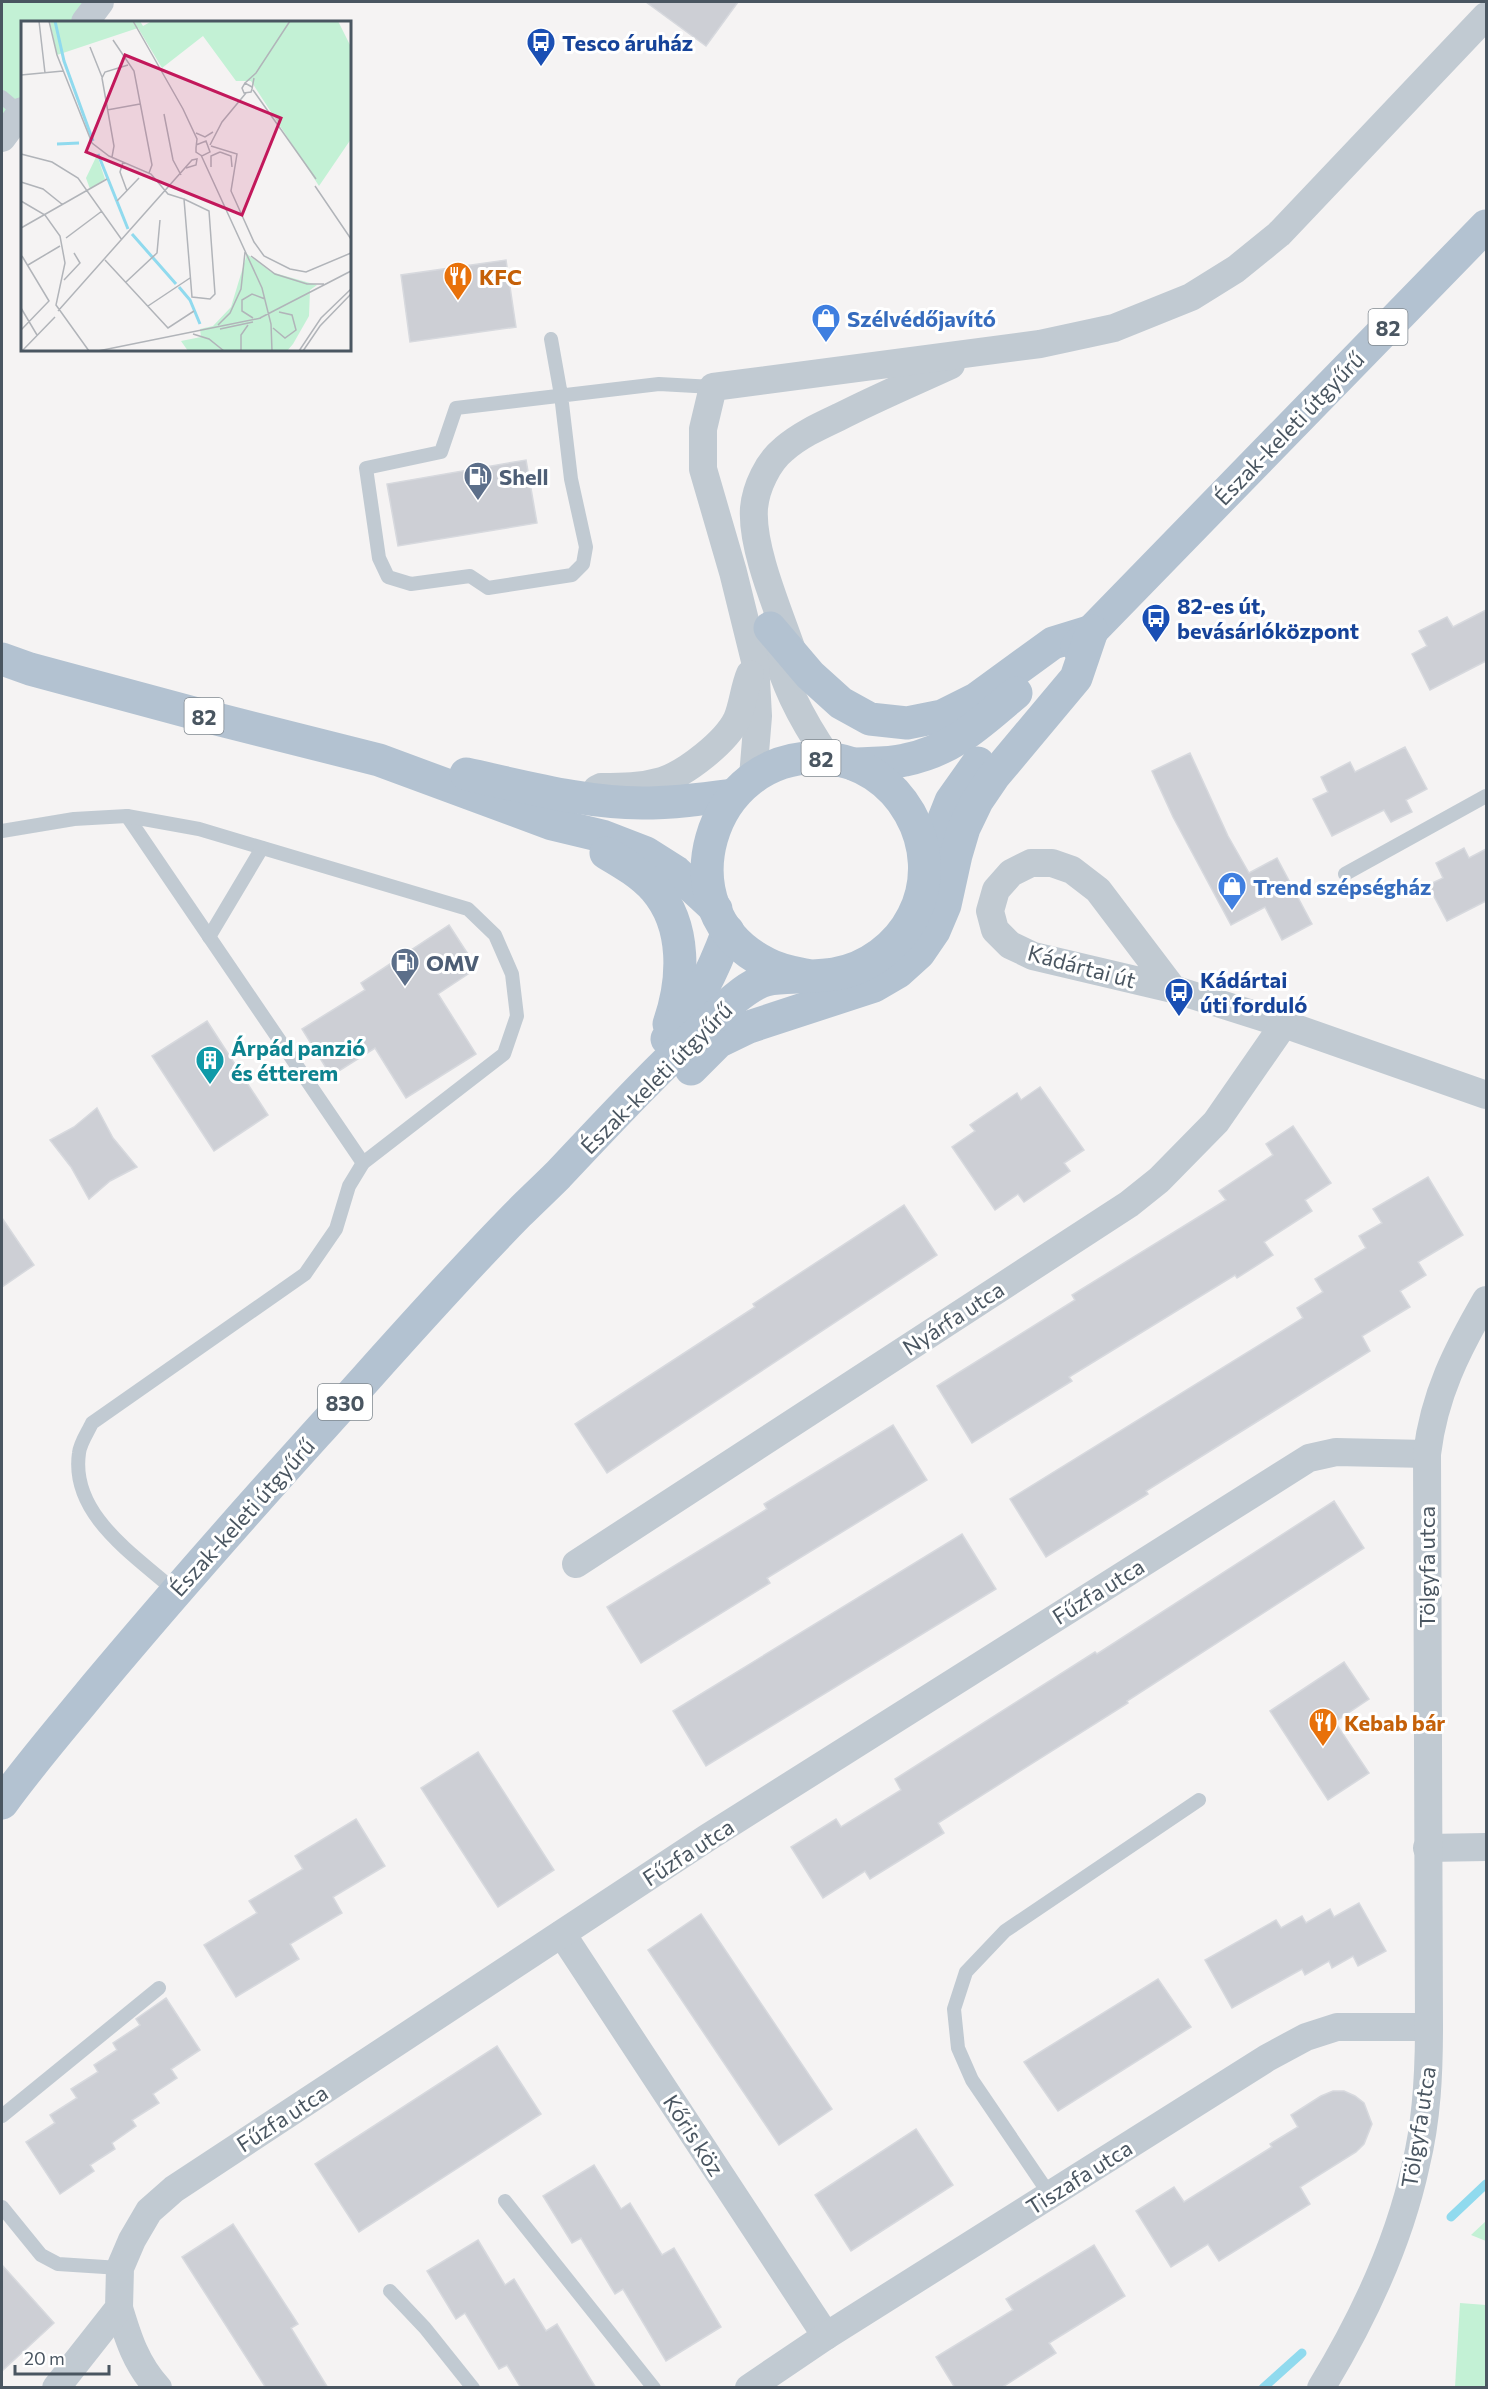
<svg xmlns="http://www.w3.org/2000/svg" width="1488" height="2389" font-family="Commissioner,sans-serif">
	<rect width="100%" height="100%" fill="#f5f3f3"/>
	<!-- green -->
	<g fill="#c3f1d5">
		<polygon points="2,2 92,2 77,22 22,22 22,100 2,130"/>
		<polygon points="1486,2221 1486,2241 1471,2235"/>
		<polygon points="1460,2303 1486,2305 1486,2387 1455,2387"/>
	</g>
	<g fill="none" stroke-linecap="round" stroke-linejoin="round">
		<!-- stream -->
		<g stroke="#90daee" stroke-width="9">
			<polyline points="1451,2217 1486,2184"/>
			<polyline points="1263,2388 1302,2353"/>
		</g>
	</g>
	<!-- building -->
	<g fill="#cdcfd5" stroke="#d7d9de" stroke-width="1.5">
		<polygon points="646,2 738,2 706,46"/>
		<polygon points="506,260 516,327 410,342 401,275"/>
		<polygon points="526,460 537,523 398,546 387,484"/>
		<polygon points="1486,610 1486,661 1430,690 1412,654 1427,646 1419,631 1447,617 1453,627"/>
		<polygon points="1405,747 1427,789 1406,800 1412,812 1391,822 1384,810 1332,836 1313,799 1328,792 1321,777 1350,762 1355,772"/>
		<polygon points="1190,753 1228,836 1249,873 1277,858 1312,924 1282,940 1265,907 1231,925 1173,817 1152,771"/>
		<polygon points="1464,848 1469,858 1486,849 1486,901 1447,921 1428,885 1443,878 1436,863"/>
		<polygon points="449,925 477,968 438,994 476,1054 406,1098 375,1048 331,1076 302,1029 365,990 361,983"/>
		<polygon points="207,1021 268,1115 214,1151 152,1056"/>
		<polygon points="1040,1087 1084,1150 1064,1163 1070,1171 1024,1202 1018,1194 995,1210 952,1147 975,1131 970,1125 1017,1093 1021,1100"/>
		<polygon points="97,1108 113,1138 137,1167 110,1181 89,1199 71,1167 50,1140 74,1127"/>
		<polygon points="1293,1126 1331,1183 1305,1200 1312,1211 1264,1242 1273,1255 1237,1278 1235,1275 1069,1377 1072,1381 972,1443 937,1386 1075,1300 1072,1295 1226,1200 1219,1191 1273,1155 1266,1144"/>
		<polygon points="1428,1177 1463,1235 1418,1262 1426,1275 1400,1291 1410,1307 1362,1336 1370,1351 1146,1491 1148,1494 1046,1557 1010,1499 1303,1318 1297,1308 1323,1292 1315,1279 1366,1248 1359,1236 1382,1223 1373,1209"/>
		<polygon points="904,1205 937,1255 607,1473 575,1424 755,1307 753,1304"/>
		<polygon points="2,1218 34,1265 2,1287"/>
		<polygon points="893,1425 927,1480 767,1578 770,1583 641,1663 607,1607 767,1509 764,1504"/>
		<polygon points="1334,1501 1364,1548 1127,1701 1128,1703 938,1823 944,1833 870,1879 865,1871 823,1898 791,1847 836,1819 841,1827 901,1790 895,1779 1095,1652 1097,1654"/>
		<polygon points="962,1534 996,1589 706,1766 673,1711"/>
		<polygon points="1344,1662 1369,1699 1335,1722 1369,1773 1328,1800 1270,1711"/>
		<polygon points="478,1752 554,1870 498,1907 421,1788"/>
		<polygon points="356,1819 385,1866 333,1897 342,1913 290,1944 299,1959 236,1997 204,1945 257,1913 249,1901 303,1869 295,1856"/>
		<polygon points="1359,1903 1386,1951 1358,1966 1353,1956 1332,1968 1329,1961 1305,1975 1302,1969 1232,2008 1205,1960 1276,1920 1281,1928 1302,1916 1306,1923 1330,1909 1334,1917"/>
		<polygon points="701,1914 832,2109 779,2145 648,1950"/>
		<polygon points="1158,1979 1191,2027 1058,2111 1024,2062"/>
		<polygon points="166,1998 200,2050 171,2069 177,2078 153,2094 159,2103 132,2120 136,2126 112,2143 115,2149 90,2165 94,2171 60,2194 26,2142 55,2123 50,2115 77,2098 71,2089 98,2072 94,2065 117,2050 113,2043 140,2025 136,2019"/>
		<polygon points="497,2046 541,2114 359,2232 315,2164"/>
		<polygon points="1333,2091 1344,2091 1355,2096 1364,2103 1372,2124 1364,2144 1356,2152 1300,2187 1310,2204 1219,2261 1208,2244 1171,2267 1136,2211 1174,2187 1184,2202 1272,2147 1270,2144 1298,2127 1291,2115 1321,2096"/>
		<polygon points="916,2129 953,2185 851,2251 815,2195"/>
		<polygon points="594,2165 621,2209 630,2203 662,2255 674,2248 721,2327 666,2361 623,2289 615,2294 581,2238 572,2243 543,2196"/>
		<polygon points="233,2224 298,2324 291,2328 328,2388 266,2388 182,2257"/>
		<polygon points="478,2240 505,2285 514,2279 546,2331 557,2324 596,2388 521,2388 507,2365 499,2369 465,2313 456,2319 427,2271"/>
		<polygon points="1094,2245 1125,2296 1049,2343 1056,2353 1001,2388 955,2388 936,2357 1013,2310 1006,2299"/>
		<polygon points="2,2265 54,2323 2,2371"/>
	</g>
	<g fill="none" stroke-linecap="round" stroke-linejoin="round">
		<!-- lane -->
		<g stroke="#c1cad2" stroke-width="14">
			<polyline points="2,97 21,113"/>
			<polyline points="551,339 561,395 571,479 586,547 583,564 572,575 488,588 470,576 411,584 388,577 379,558 366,468 441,452 456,408 659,384 713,387"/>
			<polyline points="127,816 363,1163"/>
			<path d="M2 831 74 819 127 816 199 829 468 909 495 935 512 974 517 1016 504 1054 363 1163 349 1186 336 1229 305 1274 92 1423C88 1432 80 1443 79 1453 70 1515 135 1555 175 1591"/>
			<polyline points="1345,874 1486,796"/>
			<polyline points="209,937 262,848"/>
			<polyline points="2,2116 159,1988"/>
			<polyline points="1050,2195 972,2080 958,2048 954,2009 966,1972 1005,1931 1199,1800"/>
			<polyline points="505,2201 654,2388"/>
			<polyline points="2,2207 41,2255 58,2264 120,2268"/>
			<polyline points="390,2291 425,2328 473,2388"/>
		</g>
		<!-- street -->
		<g stroke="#c1cad2" stroke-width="28">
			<polyline points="85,22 100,2"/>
			<polyline points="2,138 22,111"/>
			<path d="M771 632C781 680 800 717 828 758"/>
			<path d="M793 653C780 614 751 549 754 508 756 487 768 462 784 449 800 435 820 426 839 417 876 398 914 382 951 365"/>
			<polyline points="753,777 758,716 755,661 733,572 703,469 703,429 713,387 1040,344 1114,328 1191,297 1236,269 1279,234 1486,16"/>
			<path d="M597 789 601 787C622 787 641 787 662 781 686 773 726 742 737 719 743 705 744 688 750 674"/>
			<polyline points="1173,989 1098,890 1072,870 1052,863 1031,863 1011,873 996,890 990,911 995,930 1010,945 1033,956 1173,989 1284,1024 1486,1095"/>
			<polyline points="576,1564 1129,1204 1159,1180 1216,1122 1284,1024"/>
			<polyline points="1427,1848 1486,1847"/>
			<polyline points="562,1934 826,2336"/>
			<path d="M119 2308C128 2338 136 2364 158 2388"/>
			<polyline points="56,2388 119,2308 120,2268 132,2240 149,2211 174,2189 707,1838 1309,1458 1336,1452 1427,1454"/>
			<polyline points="749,2388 826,2336 1267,2058 1306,2037 1337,2027 1429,2027"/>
			<path d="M1321 2388C1363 2319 1399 2243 1416 2164 1427 2119 1429 2073 1429 2027L1427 1454C1434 1395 1457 1350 1486 1300"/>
		</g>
		<!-- primary -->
		<g stroke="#b3c2d1" stroke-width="33">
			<polyline points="770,628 810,675 841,703 870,719 907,723 942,716 976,699 1053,643 1092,631"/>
			<polyline points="1077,646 1486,226"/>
			<polyline points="2,659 30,669 197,714 379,760 552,824 602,836 646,853 676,872 716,909"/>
			<path d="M853 764C870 763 889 764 905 760 954 750 980 723 1016 693"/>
			<path d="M466 774C523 786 583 803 642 803 673 803 703 799 733 795"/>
			<polyline points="932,849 951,801 978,763"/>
			<path d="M606 853C623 863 642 874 655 889 687 926 684 981 669 1024"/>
			<path d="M667 1039C697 1004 712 974 728 931"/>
			<polyline points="691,1069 718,1042 749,1027 874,986 898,972 919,953 934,931 945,905 956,855 964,828 977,801 994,776 1076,678 1092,631"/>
			<path d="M2 1803C31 1763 64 1725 95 1687 167 1601 241 1517 316 1434 383 1360 448 1285 518 1214 531 1201 545 1188 558 1175 607 1123 656 1070 709 1022 724 1008 741 991 760 982 770 977 785 978 796 977 809 976 822 976 834 974 867 969 898 946 913 916 948 848 899 762 823 758 707 751 661 911 766 963 780 971 796 973 811 976"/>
		</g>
	</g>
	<!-- icons -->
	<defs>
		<g id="bus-pin" transform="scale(1.5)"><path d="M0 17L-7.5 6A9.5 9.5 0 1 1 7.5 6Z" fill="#1a4fb4" stroke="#fff"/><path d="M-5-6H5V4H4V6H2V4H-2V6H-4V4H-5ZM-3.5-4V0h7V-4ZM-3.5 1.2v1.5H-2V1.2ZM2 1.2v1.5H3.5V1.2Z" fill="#fff"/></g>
		<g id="restaurant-pin" transform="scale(1.5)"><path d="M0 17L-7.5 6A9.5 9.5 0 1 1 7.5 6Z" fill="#e8710a" stroke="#fff"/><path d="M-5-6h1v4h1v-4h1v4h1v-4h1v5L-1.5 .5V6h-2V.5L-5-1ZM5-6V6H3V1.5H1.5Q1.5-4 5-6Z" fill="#fff"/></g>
		<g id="shop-pin" transform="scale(1.5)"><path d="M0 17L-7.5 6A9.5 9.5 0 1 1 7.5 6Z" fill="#3f7fe0" stroke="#fff"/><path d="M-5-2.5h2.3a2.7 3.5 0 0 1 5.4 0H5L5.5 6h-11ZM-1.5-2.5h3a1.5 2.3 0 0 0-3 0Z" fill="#fff"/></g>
		<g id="fuel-pin" transform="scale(1.5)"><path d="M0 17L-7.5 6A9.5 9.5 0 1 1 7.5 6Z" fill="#5c6f8a" stroke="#fff"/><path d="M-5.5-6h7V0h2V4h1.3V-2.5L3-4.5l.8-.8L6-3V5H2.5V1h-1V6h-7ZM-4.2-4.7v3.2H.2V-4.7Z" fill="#fff"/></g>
		<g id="building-pin" transform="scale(1.5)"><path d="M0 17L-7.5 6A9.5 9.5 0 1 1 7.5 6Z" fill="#0f9aa8" stroke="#fff"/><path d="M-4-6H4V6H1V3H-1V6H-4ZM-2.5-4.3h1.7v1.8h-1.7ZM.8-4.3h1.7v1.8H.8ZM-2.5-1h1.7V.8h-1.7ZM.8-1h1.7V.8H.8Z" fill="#fff"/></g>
	</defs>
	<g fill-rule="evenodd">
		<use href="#bus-pin" x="541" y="42"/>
		<use href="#restaurant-pin" x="458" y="276"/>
		<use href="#shop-pin" x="826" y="318"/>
		<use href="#fuel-pin" x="478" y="476"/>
		<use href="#bus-pin" x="1156" y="618"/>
		<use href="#shop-pin" x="1232" y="886"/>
		<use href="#fuel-pin" x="405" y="962"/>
		<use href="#bus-pin" x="1179" y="992"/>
		<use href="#building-pin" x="210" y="1060"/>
		<use href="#restaurant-pin" x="1323" y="1722"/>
	</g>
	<g text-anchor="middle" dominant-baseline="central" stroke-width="6" stroke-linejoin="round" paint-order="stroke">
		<!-- shield labels -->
		<g fill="#fff" stroke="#808990" stroke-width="1.5">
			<rect x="1368.5" y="309" width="39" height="36" rx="4.5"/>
			<rect x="184.5" y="698" width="39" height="36" rx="4.5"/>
			<rect x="801.5" y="740" width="39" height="36" rx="4.5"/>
			<rect x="318" y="1384" width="54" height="36" rx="4.5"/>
		</g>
		<g font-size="21" font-weight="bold" fill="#4a5661">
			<text x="1388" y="327">82</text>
			<text x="204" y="716">82</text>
			<text x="821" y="758">82</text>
			<text x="345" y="1402">830</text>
		</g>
		<!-- transit labels -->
		<g font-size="22" font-weight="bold" fill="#164399" stroke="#fff" text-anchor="start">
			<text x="562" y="42">Tesco áruház</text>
			<text x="1177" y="605">82-es út,<tspan x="1177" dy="25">bevásárlóközpont</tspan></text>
			<text x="1200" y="979">Kádártai<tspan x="1200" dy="25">úti forduló</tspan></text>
		</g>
		<!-- food labels -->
		<g font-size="22" font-weight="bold" fill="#c56008" stroke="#fff" text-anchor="start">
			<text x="479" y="276">KFC</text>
			<text x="1344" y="1722">Kebab bár</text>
		</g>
		<!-- shop labels -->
		<g font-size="22" font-weight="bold" fill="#366cbe" stroke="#fff" text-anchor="start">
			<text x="847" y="318">Szélvédőjavító</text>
			<text x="1253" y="886">Trend szépségház</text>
		</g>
		<!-- street labels -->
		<g font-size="22" fill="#4a5661" stroke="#fff">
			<text transform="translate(1289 428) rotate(-46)">Észak-keleti útgyűrű</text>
			<text transform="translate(1082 966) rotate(15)">Kádártai út</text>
			<text transform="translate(656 1078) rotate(-45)">Észak-keleti útgyűrű</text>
			<text transform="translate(953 1318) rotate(-33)">Nyárfa utca</text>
			<text transform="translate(242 1517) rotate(-48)">Észak-keleti útgyűrű</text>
			<text transform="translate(1426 1567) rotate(-90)">Tölgyfa utca</text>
			<text transform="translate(1098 1591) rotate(-32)">Fűzfa utca</text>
			<text transform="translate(688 1852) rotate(-33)">Fűzfa utca</text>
			<text transform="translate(282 2118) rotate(-33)">Fűzfa utca</text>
			<text transform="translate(1418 2127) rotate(-81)">Tölgyfa utca</text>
			<text transform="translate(694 2135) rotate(57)">Kőris köz</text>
			<text transform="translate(1079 2177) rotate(-32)">Tiszafa utca</text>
		</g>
		<!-- service labels -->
		<g font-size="22" font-weight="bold" fill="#4e5e75" stroke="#fff" text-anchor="start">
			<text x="499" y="476">Shell</text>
			<text x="426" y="962">OMV</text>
		</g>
		<!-- culture labels -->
		<g font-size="22" font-weight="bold" fill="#0d838f" stroke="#fff" text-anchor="start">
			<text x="231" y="1047">Árpád panzió<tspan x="231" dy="25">és étterem</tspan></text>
		</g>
	</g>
	<!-- overview -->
	<g transform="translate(21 21)">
		<rect width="330" height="330" fill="#f5f3f3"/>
		<path d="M29 0H119L122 5 131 0H317L330 26V118L298 165 230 60H215L182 15 141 47 117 7 36 34ZM76 134 84 158 69 168 65 157ZM226 233 250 251 296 264 289 269 288 295 272 323 266 330H167L160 320 180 316 179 308 192 305 210 286Z" fill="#c3f1d5"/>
		<path fill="none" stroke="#90daee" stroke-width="3" d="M34 0 43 40 72 120M36 123 58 122M77 133 107 208M111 213 155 263M158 266 169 279 179 303"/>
		<path fill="none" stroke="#b1b4b9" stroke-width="1.5" d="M18 0 24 52M28 0 36 34 71 122 88 135 130 153 147 173 163 178 171 276 189 278 194 273 188 190 163 178M112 0 162 88 176 118 175 127V131L181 135 189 131 185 120 175 124M92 19 113 50 131 144 128 152M69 26 81 56M0 54 42 50M224 62 235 52 269 0M231 66 224 62 221 67 223 72 230 71 231 68 233 57M232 69 295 158M86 89 119 83M143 93 152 139 160 154M175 112 184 116 192 111M189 124 201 101 225 72M190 125 216 133 210 170 233 221 243 235 269 248 285 251 330 232M199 131 210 135 211 146M0 133 31 141 57 157 101 219M180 134 241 267 250 303 251 330M91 136 93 125 81 57 84 51 107 44M102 141 99 151 106 170M190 146V135L199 131M0 161 22 168 42 184M294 165 330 218M0 180 24 194 39 215 44 242 35 284 68 330M96 180 118 157M0 207 86 158M45 217 81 190M230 235 254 253 286 263H303M84 239 147 307 173 290M7 244 39 225M43 259 59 242 53 232M105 261 136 232 139 199M127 285 169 257M0 287 16 314M37 290 171 139 176 138 175 144 165 147M232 297 221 290V279L231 273 244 278M239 297 330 250M197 304 209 292 220 268 224 231M252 307 264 317 275 309 271 294 258 291M199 308 232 301M0 309 28 280 1 235M172 313 188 318 203 330M1 330 34 296M77 330 240 297M220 330V314L227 304M278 330 300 297 330 268M282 330 299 305 330 273"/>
		<path fill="#c2185b" fill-opacity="0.15" stroke="#c2185b" stroke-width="3" d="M104 34 260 97 221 194 65 131Z"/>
		<rect width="330" height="330" fill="none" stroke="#4a5661" stroke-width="3"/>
	</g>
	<!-- border -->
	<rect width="1488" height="2389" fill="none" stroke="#4a5661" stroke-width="6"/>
	<!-- scale -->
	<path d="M15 2365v9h94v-9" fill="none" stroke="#4a5661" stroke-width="3"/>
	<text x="24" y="2365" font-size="18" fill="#4a5661" stroke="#ffffff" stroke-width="4.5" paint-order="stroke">20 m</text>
</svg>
